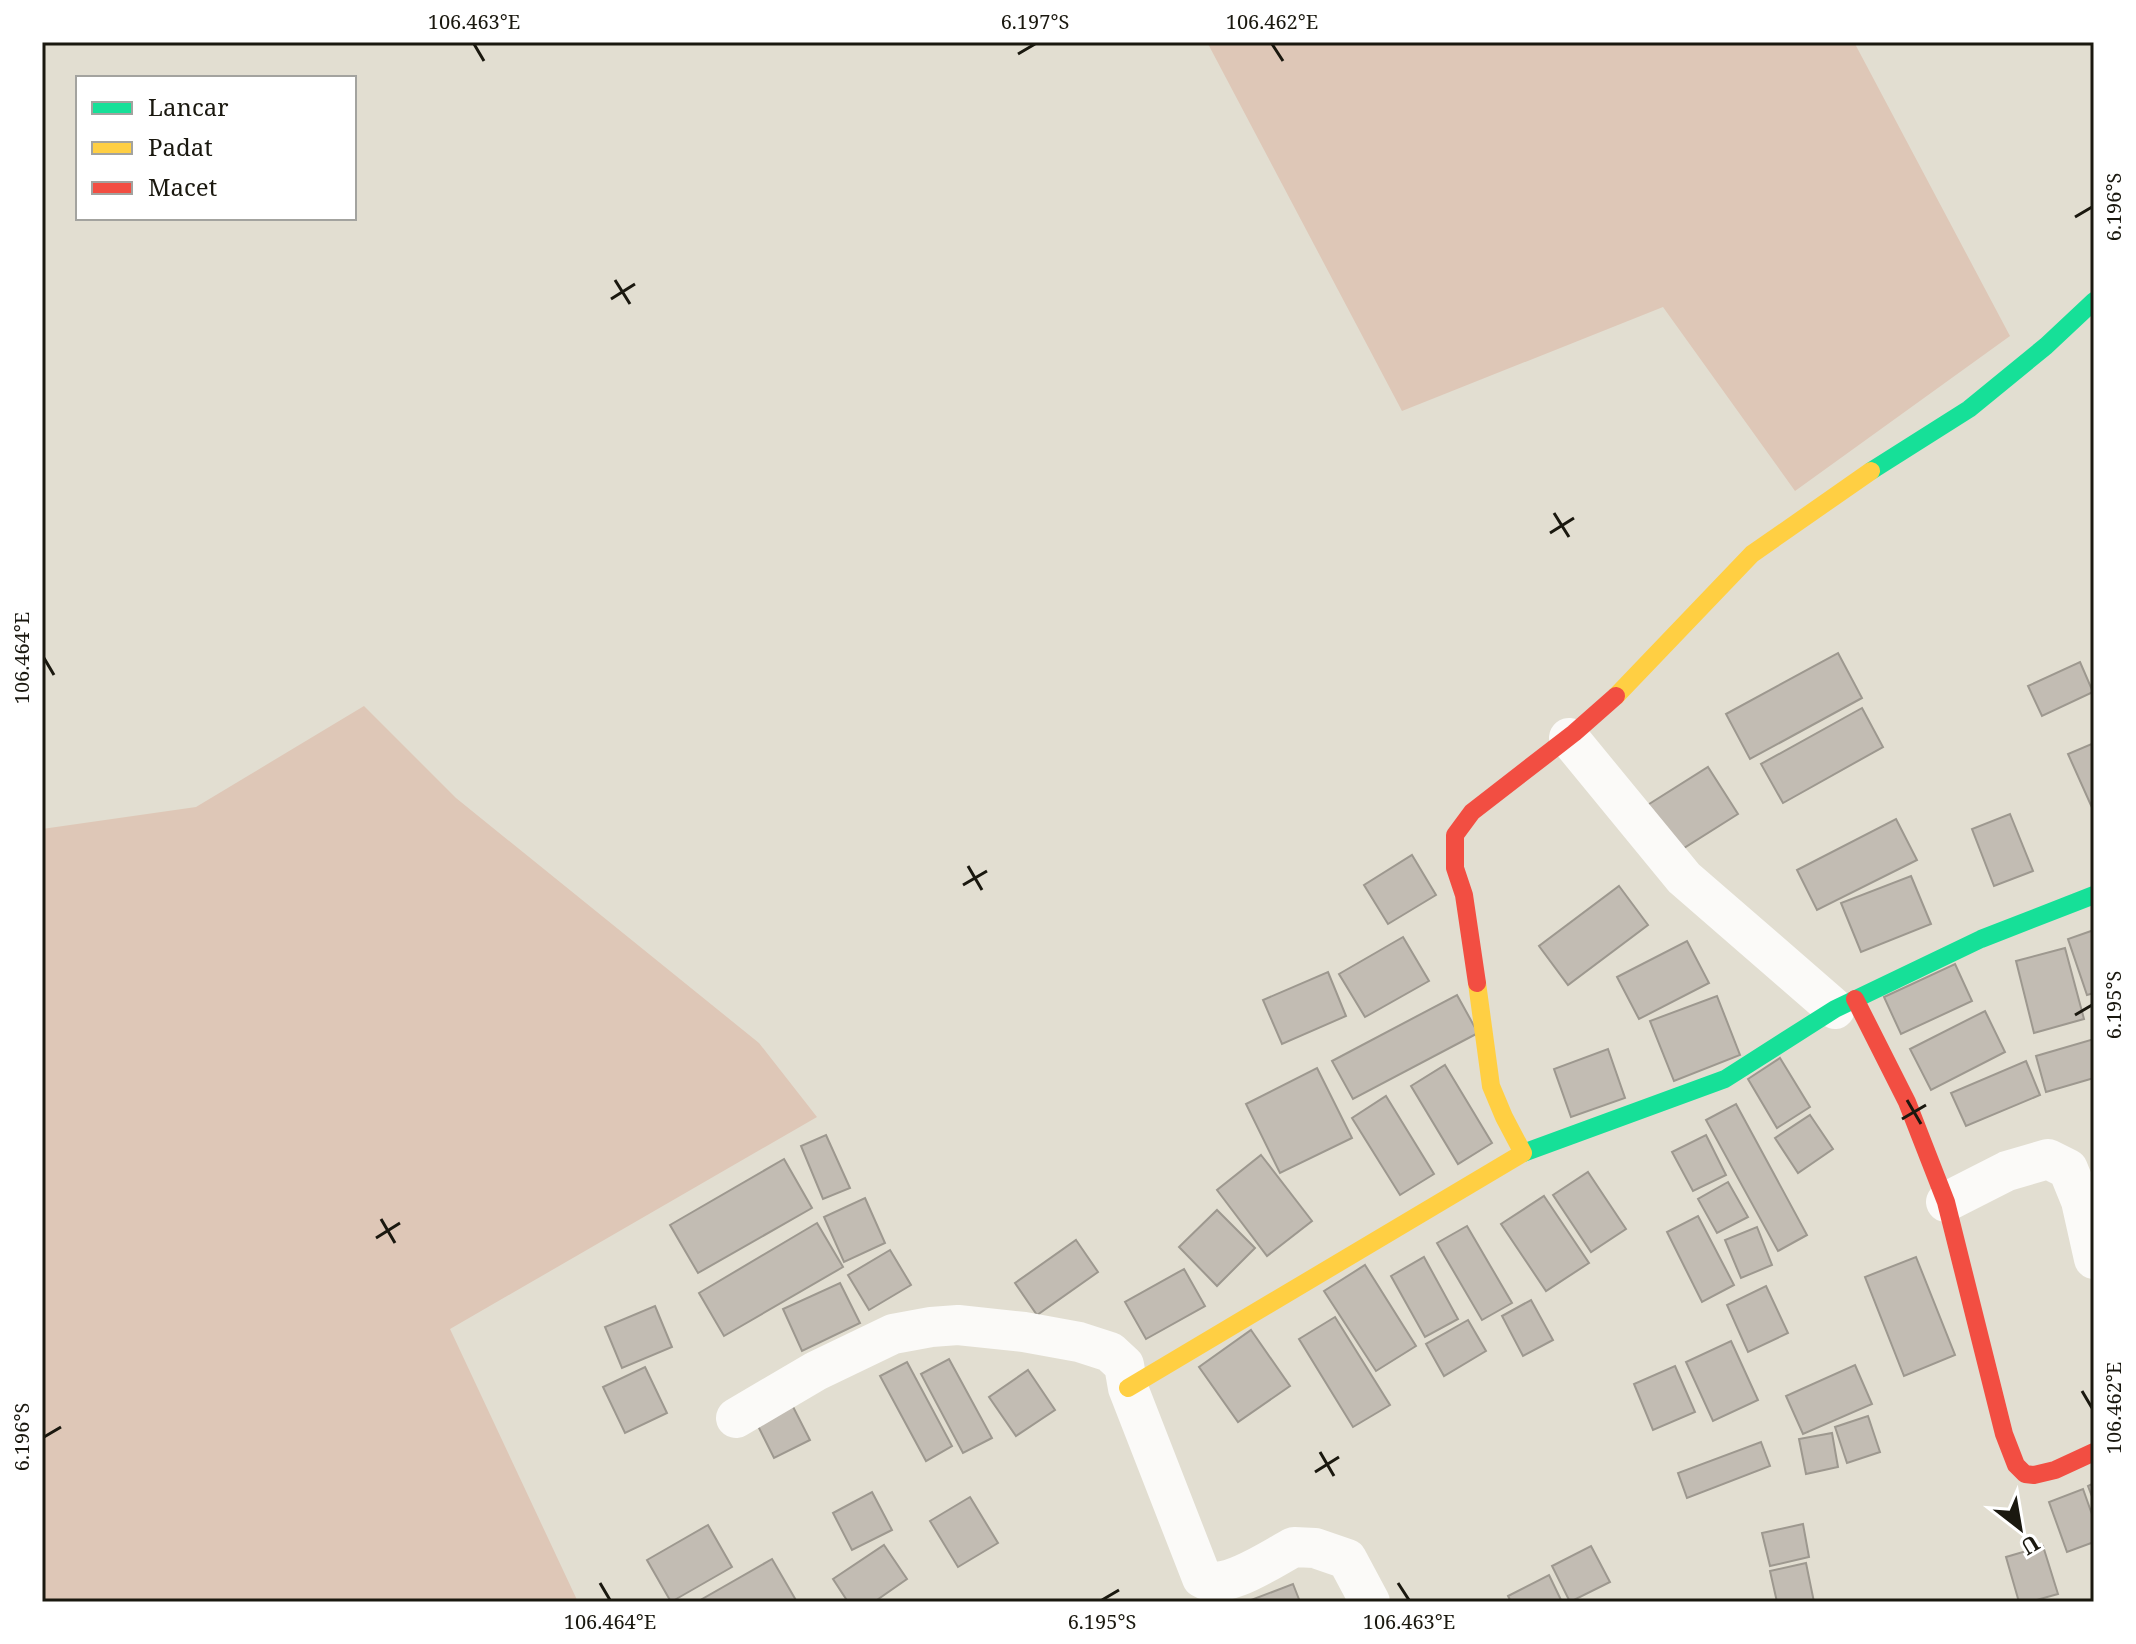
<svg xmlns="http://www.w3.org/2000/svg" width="2136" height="1644" font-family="'Noto Serif',serif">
	<rect width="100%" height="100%" fill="#e2ded1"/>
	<!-- green -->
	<g fill="#dec7b7">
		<polygon points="1207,42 1854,42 2010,336 1795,491 1663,307 1402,411"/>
		<polygon points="364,706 456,798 759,1043 817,1117 450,1329 578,1602 42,1602 42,829 196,807"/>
	</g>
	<!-- building -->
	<g fill="#c2bcb3" stroke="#9d988f" stroke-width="2">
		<polygon points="1838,653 1862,698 1750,759 1726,714"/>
		<polygon points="2080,662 2093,692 2042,716 2028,686"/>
		<polygon points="1862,708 1883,747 1783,803 1761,764"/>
		<polygon points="2094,743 2094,812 2068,754"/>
		<polygon points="1708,767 1738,814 1676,853 1646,806"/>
		<polygon points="2010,814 2033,871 1994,886 1972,829"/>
		<polygon points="1896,819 1917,860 1817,910 1797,870"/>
		<polygon points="1412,855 1436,895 1388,924 1364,885"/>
		<polygon points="1911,876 1931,924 1861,952 1841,903"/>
		<polygon points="1619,886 1648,925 1568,985 1539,946"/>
		<polygon points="2094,930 2094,993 2087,995 2068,939"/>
		<polygon points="1403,937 1429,981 1365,1017 1339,974"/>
		<polygon points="1687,941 1709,983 1639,1019 1617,977"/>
		<polygon points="2065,948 2084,1019 2034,1033 2016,961"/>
		<polygon points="1955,964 1972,1001 1901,1034 1884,997"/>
		<polygon points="1328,972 1346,1016 1282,1044 1263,1000"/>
		<polygon points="1457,995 1478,1033 1353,1099 1332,1061"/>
		<polygon points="1717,996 1740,1055 1674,1081 1650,1021"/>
		<polygon points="1985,1011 2005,1052 1931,1090 1910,1049"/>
		<polygon points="2094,1039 2094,1078 2046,1092 2036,1056"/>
		<polygon points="1608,1049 1625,1098 1571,1117 1554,1069"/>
		<polygon points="1780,1058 1810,1107 1777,1128 1748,1079"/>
		<polygon points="2026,1061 2040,1095 1966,1126 1951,1093"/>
		<polygon points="1445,1065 1492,1143 1458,1164 1411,1086"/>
		<polygon points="1317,1068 1352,1138 1280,1173 1246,1104"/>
		<polygon points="1386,1096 1434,1174 1400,1195 1352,1118"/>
		<polygon points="1736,1104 1807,1235 1778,1251 1706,1120"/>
		<polygon points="1810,1115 1833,1149 1798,1173 1775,1138"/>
		<polygon points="826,1135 850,1188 823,1199 801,1146"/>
		<polygon points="1706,1135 1726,1175 1693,1191 1672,1152"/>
		<polygon points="1261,1155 1312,1221 1267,1256 1217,1190"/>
		<polygon points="784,1159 812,1208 698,1273 670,1225"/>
		<polygon points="1588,1172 1626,1229 1591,1252 1553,1195"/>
		<polygon points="1728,1182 1748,1217 1717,1233 1698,1199"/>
		<polygon points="1544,1196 1589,1263 1546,1291 1501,1224"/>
		<polygon points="865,1198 885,1243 844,1262 824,1217"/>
		<polygon points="1217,1210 1255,1248 1217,1286 1179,1247"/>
		<polygon points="1698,1216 1734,1285 1702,1302 1667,1232"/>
		<polygon points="817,1223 843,1267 724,1336 699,1293"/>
		<polygon points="1467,1226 1512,1303 1482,1320 1437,1243"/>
		<polygon points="1757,1227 1772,1265 1741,1278 1725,1240"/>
		<polygon points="1076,1240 1098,1272 1037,1315 1015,1283"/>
		<polygon points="890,1250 911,1285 869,1310 848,1275"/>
		<polygon points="1424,1257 1458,1319 1425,1337 1391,1276"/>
		<polygon points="1916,1257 1955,1355 1904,1376 1865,1277"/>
		<polygon points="1365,1265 1416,1346 1376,1371 1324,1291"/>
		<polygon points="1184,1269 1205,1306 1146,1339 1125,1302"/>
		<polygon points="840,1283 860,1323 802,1351 783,1309"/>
		<polygon points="1766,1286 1788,1333 1748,1352 1727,1305"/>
		<polygon points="1531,1300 1553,1340 1523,1356 1502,1316"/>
		<polygon points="655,1306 672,1347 622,1368 605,1327"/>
		<polygon points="1335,1317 1390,1405 1353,1427 1299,1339"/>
		<polygon points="1468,1320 1486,1351 1444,1376 1426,1344"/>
		<polygon points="1251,1330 1290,1386 1238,1422 1199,1367"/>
		<polygon points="1731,1341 1758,1400 1713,1421 1686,1362"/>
		<polygon points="949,1359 992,1438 963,1453 921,1374"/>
		<polygon points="907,1362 952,1446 926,1461 880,1376"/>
		<polygon points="1855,1365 1872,1404 1803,1434 1786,1396"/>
		<polygon points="1675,1366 1695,1412 1653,1430 1634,1384"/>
		<polygon points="645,1367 667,1413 625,1433 603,1387"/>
		<polygon points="1028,1370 1055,1410 1016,1436 989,1397"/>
		<polygon points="787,1395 810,1440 774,1458 751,1412"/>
		<polygon points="1868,1416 1880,1452 1847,1463 1835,1427"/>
		<polygon points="1832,1433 1838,1467 1806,1474 1799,1439"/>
		<polygon points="1761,1442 1770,1466 1687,1498 1678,1473"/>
		<polygon points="2094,1483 2094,1502 2088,1486"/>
		<polygon points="2083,1489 2094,1520 2094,1542 2067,1552 2049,1502"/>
		<polygon points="872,1492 892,1530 852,1550 833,1513"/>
		<polygon points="970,1497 998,1543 958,1567 930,1521"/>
		<polygon points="1803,1524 1809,1557 1770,1566 1762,1533"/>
		<polygon points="708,1525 732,1567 671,1602 647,1560"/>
		<polygon points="884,1545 907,1579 874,1602 848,1602 833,1579"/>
		<polygon points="1591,1546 1610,1582 1570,1602 1552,1566"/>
		<polygon points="2043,1546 2058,1594 2029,1602 2019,1602 2006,1557"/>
		<polygon points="772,1559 797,1602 697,1602"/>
		<polygon points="1806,1563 1814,1602 1777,1602 1770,1571"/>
		<polygon points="1549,1575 1562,1602 1511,1602 1508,1596"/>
		<polygon points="1293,1584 1300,1602 1246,1602"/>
	</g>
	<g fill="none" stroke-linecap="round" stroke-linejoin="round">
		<!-- street -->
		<g stroke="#fbfaf8" stroke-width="40">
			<polyline points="1569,738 1684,878 1835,1009"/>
			<polyline points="1946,1202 2007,1171 2048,1159 2068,1169 2081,1201 2094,1259"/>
			<path d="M736 1418 816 1371 893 1334 931 1327 958 1325 1024 1332 1079 1342 1110 1352 1124 1365 1128 1388 1202 1578C1225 1592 1272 1558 1294 1547L1315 1548 1347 1559 1370 1602"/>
		</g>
		<!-- fast -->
		<g stroke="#16e098" stroke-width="18">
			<polyline points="1871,471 1969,409 2046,346 2094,301"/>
			<polyline points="1523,1153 1725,1079 1835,1009 1981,939 2094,895"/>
		</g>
		<!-- slow -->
		<g stroke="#ffcf43" stroke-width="18">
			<polyline points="1616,696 1752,554 1871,471"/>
			<polyline points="1128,1388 1523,1153 1504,1117 1491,1086 1477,983"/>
		</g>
		<!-- jam -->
		<g stroke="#f24e42" stroke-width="18">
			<polyline points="1477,983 1464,895 1455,868 1455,835 1472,812 1574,733 1616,696"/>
			<polyline points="1855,999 1907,1102 1946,1202 2004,1434 2016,1465 2025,1474 2034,1475 2055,1470 2094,1452"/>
		</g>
	</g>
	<!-- ticks -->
	<path fill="none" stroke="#1a180f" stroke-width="3" d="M474 44 484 61M1272 44 1283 61M1018 54 1035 44M2075 217 2092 207M615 280 630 304M611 299 635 284M1554 513 1569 537M1550 533 1574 518M44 658 54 675M968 866 982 890M963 885 987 871M2075 1015 2092 1005M1907 1100 1921 1124M1902 1119 1926 1105M381 1219 395 1243M376 1238 400 1223M2082 1391 2092 1408M44 1437 61 1427M1320 1452 1334 1476M1315 1472 1339 1457M600 1583 610 1600M1398 1583 1409 1600M1102 1600 1119 1590"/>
	<!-- border -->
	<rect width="2136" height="1644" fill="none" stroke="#ffffff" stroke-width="88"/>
	<!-- legend -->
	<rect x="76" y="76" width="280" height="144" fill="#ffffff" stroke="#a3a39f" stroke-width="2"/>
	<rect x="92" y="102" width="40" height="12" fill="#16e098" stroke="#a3a39f" stroke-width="2"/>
	<text x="148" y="116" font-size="24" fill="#1a180f">Lancar</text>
	<rect x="92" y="142" width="40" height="12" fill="#ffcf43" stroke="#a3a39f" stroke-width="2"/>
	<text x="148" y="156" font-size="24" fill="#1a180f">Padat</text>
	<rect x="92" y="182" width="40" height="12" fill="#f24e42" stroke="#a3a39f" stroke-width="2"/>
	<text x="148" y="196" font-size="24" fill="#1a180f">Macet</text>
	<!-- north arrow -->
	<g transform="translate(2020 1528) rotate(149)" stroke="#ffffff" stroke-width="6" paint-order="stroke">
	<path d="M0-6L14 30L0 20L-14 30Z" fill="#1a180f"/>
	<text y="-12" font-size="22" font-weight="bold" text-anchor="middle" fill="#1a180f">U</text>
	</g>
	<rect x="44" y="44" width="2048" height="1556" fill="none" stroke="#1a180f" stroke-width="3"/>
	<g font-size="20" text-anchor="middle" fill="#1a180f">
		<text x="474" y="29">106.463°E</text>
		<text x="1035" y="29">6.197°S</text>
		<text x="1272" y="29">106.462°E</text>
		<text transform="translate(2114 207) rotate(-90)" y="7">6.196°S</text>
		<text transform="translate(22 658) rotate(-90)" y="7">106.464°E</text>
		<text transform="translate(2114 1005) rotate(-90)" y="7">6.195°S</text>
		<text transform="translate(2114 1408) rotate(-90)" y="7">106.462°E</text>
		<text transform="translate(22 1437) rotate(-90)" y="7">6.196°S</text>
		<text x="610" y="1629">106.464°E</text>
		<text x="1102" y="1629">6.195°S</text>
		<text x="1409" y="1629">106.463°E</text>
	</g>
</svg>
